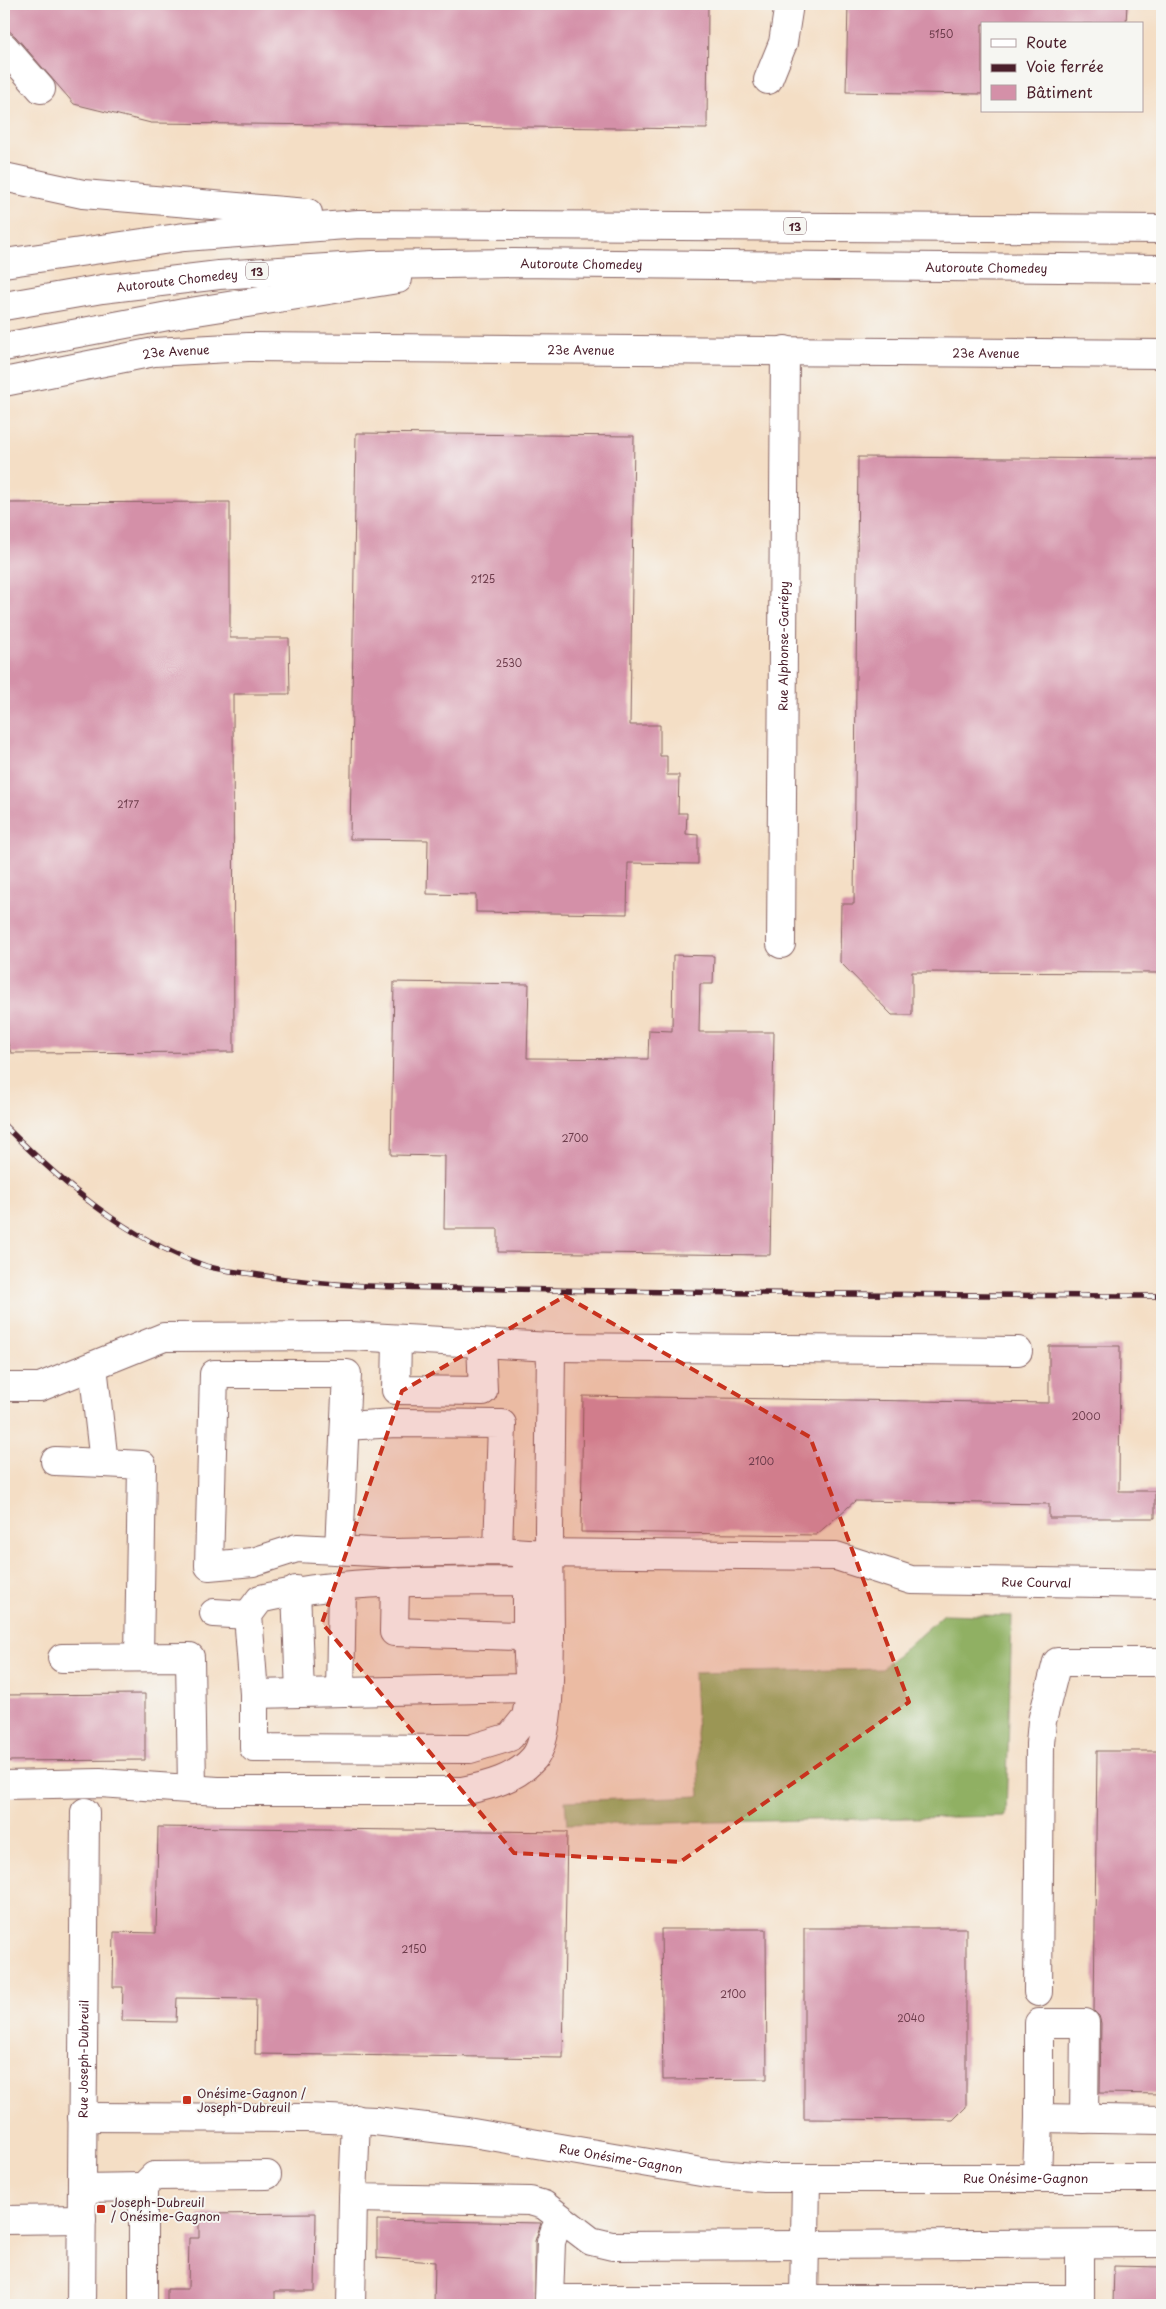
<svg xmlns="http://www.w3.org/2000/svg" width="1166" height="2309" font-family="'Playpen Sans',sans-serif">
	<rect width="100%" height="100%" fill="#f6f6f2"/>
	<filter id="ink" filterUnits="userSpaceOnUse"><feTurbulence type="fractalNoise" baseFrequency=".02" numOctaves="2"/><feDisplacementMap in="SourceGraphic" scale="10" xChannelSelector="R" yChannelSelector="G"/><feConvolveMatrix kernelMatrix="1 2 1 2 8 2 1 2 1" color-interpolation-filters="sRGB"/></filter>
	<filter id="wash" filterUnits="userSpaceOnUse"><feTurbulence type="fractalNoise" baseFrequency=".0096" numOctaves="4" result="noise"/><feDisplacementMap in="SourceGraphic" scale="20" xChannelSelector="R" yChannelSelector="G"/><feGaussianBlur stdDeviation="1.12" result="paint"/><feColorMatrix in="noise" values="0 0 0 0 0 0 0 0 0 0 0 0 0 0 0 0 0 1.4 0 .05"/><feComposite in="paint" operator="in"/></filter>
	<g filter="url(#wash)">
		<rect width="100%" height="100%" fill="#f4dec5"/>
		<!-- forest -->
		<polygon fill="#90b064" stroke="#6d6848" points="944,1614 1012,1616 1006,1816 567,1825 565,1801 700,1796 694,1673 882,1669"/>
		<g id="blocks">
			<!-- building -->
			<g fill="#d490a8">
				<polygon points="4,4 708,4 707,129 151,123 74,104 16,37 4,26"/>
				<polygon points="848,4 1127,4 1126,24 982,24 982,94 846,92"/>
				<polygon points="356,433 634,436 630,725 660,725 660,756 667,756 667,775 679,775 678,813 687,813 686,834 698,835 698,864 628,863 627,914 476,912 476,895 427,894 428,840 350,839"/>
				<polygon points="858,457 1162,459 1162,973 912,972 912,1015 892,1015 840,962 841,904 854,904"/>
				<polygon points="230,502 230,638 289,638 290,694 233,694 234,1052 11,1053 4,1030 4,503"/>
				<polygon points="673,955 714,956 713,984 700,984 699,1032 774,1032 770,1255 498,1252 498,1229 444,1229 445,1156 391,1155 394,982 529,984 527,1058 648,1059 649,1030 672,1031"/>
				<polygon points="1049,1346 1120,1346 1119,1491 1155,1491 1155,1518 1049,1518 1049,1504 855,1501 816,1535 581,1532 583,1396 1049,1403"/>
				<polygon points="145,1694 145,1760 4,1761 4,1695"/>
				<polygon points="1097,1751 1162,1751 1162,2094 1100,2093 1101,2023 1099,2016 1094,2011"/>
				<polygon points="158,1827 567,1832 563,2058 255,2054 256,1999 177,1998 176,2022 122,2021 123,1987 113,1987 114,1932 156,1933"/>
				<polygon points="804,1928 966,1928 966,2107 953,2120 804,2119"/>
				<polygon points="661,1929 766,1929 767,2079 663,2080"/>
				<polygon points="316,2213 315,2291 275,2291 275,2305 167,2305 167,2289 188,2289 189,2238 199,2238 199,2214"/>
				<polygon points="377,2220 541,2223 535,2241 535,2305 434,2305 435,2262 377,2258"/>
				<polygon points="1114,2266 1162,2267 1162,2305 1113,2305"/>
			</g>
		</g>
	</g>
	<g filter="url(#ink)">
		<use href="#blocks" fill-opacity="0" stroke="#866261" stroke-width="1"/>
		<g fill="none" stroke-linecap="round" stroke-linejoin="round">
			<!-- minor casing -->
			<g stroke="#866261" stroke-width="30">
				<g id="minor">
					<polyline points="4,47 41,89"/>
					<polyline points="768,80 783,43 789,4"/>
					<path id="s1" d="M4 382 154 352 248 347 1162 354"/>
					<path id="s2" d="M781 944 785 350"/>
					<polyline points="397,1339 396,1390 483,1391 481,1343"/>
					<polyline points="551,1347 1018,1351"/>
					<polyline points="93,1366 104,1463 142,1465 139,1657"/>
					<polyline points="4,1387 40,1387 164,1337 350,1336 551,1347 549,1529 550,1637 394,1632 395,1582"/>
					<polyline points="345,1426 396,1423 502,1424 498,1551"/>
					<polyline points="55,1461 104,1463"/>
					<path id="s3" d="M339 1549 347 1374H214L209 1566 253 1562 297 1548 392 1553 498 1551 527 1553 836 1556 911 1580 1162 1584"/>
					<path d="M527 1553V1637L530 1695 526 1717 510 1737 470 1749 254 1748V1694L248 1615 260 1599C347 1578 438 1582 527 1581"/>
					<polyline points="296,1590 300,1693"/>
					<polyline points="214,1613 248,1615"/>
					<polyline points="62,1658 190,1657 192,1790"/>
					<polyline points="340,1692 342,1586"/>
					<polyline points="254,1694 530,1688"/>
					<path d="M4 1785 100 1783 218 1791H462C488 1786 516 1779 534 1758 551 1739 549 1664 550 1637"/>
					<polyline points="1038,1992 1040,1744 1042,1721 1057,1662 1162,1662"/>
					<path id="s4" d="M82 2117 306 2118 375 2121 467 2132 707 2173 765 2178H1162"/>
					<polyline points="1039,2118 1039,2023 1085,2023 1084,2119"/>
					<polyline points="356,2119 353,2198 530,2201 544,2205 591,2241 612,2246 1162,2243"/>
					<polyline points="1037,2178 1039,2118 1162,2120"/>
					<polyline points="143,2187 154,2176 267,2175"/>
					<polyline points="82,2188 143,2187 143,2305"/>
					<polyline points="4,2220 82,2219"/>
					<polyline points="562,2220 555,2230 551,2242 549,2299 1080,2299 1080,2244"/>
					<polyline points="804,2299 806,2179"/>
					<path id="s5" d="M81 2305 85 1812"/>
					<polyline points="351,2305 353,2198"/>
				</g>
			</g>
			<!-- highway casing -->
			<g stroke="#866261" stroke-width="30">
				<g id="highway">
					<polyline points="4,177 83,194 308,213"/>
					<polyline points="4,263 184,237 359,224 1162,229"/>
					<path id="s6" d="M4 306 102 289 219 275 373 265 513 263 1162 269"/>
					<polyline points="4,347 184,313 398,279"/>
				</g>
			</g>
			<!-- minor -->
			<use href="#minor" stroke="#fff" stroke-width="28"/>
			<!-- highway -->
			<use href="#highway" stroke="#fff" stroke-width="28"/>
			<!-- rail casing -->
			<g stroke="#4a1f2b" stroke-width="5.5">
				<path id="rail" d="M4 1125C63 1184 125 1238 206 1266 222 1271 242 1272 259 1275 341 1289 425 1287 507 1289 726 1294 944 1295 1162 1296"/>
			</g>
			<!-- rail -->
			<use href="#rail" stroke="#f6f6f2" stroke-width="4" stroke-dasharray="11" stroke-linecap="butt"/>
		</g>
	</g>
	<!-- marked area -->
	<path fill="#c8321e" fill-opacity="0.2" stroke="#c8321e" stroke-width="4" stroke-dasharray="10 6" stroke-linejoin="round" d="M565 1296 810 1437 909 1702 680 1862 514 1853 322 1623 402 1391Z"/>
	<!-- markers -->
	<g fill="#c8321e" stroke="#f6f6f2" stroke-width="2">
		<rect x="182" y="2095" width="10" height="10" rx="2.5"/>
		<rect x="96" y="2204" width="10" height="10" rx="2.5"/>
	</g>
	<g text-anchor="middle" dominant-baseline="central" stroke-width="4" stroke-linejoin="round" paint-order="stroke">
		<!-- number labels -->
		<g font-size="10" fill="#6c3b4a">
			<text x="941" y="33">5150</text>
			<text x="483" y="578">2125</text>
			<text x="509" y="662">2530</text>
			<text x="128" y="803">2177</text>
			<text x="575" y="1137">2700</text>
			<text x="1086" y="1415">2000</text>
			<text x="761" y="1460">2100</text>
			<text x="414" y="1948">2150</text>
			<text x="733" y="1993">2100</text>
			<text x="911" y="2017">2040</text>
		</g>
		<!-- shield labels -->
		<g fill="#f6f6f2" stroke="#7e6067" stroke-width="1">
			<rect x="784" y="217.5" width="22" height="17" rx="4"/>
			<rect x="246" y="262.5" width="22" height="17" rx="4"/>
		</g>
		<g font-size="11" font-weight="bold" fill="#4a1f2b">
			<text x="795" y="226">13</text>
			<text x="257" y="271">13</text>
		</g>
		<!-- street labels -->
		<g font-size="12" fill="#4a1f2b" stroke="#f6f6f2">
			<text stroke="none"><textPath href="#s6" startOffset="580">Autoroute Chomedey</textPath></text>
			<text stroke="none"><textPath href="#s6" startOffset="985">Autoroute Chomedey</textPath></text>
			<text stroke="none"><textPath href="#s6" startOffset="175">Autoroute Chomedey</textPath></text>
			<text stroke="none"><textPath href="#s1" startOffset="580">23e Avenue</textPath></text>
			<text stroke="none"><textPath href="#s1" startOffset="175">23e Avenue</textPath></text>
			<text stroke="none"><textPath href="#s1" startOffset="985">23e Avenue</textPath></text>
			<text stroke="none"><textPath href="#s2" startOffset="298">Rue Alphonse-Gariépy</textPath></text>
			<text stroke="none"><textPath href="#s3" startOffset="1334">Rue Courval</textPath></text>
			<text stroke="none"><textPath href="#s5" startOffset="246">Rue Joseph-Dubreuil</textPath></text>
			<text stroke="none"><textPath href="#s4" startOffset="542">Rue Onésime-Gagnon</textPath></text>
			<text stroke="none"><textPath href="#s4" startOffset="948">Rue Onésime-Gagnon</textPath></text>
		</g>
		<!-- poi labels -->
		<g font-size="12" fill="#4a1f2b" stroke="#f6f6f2" text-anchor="start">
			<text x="197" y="2093">Onésime-Gagnon /<tspan x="197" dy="14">Joseph-Dubreuil</tspan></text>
			<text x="111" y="2202">Joseph-Dubreuil<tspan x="111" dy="14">/ Onésime-Gagnon</tspan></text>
		</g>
	</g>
	<!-- margin -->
	<rect width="1166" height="2309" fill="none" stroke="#f6f6f2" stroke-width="20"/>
	<!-- legend -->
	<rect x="981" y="22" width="162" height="90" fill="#f6f6f2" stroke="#b1a0a2"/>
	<rect x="991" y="39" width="25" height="8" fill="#ffffff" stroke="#b1a0a2"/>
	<text x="1026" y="48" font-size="15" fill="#4a1f2b">Route</text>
	<rect x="991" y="64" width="25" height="8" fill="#4a1f2b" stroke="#b1a0a2"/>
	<text x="1026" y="72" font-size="15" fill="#4a1f2b">Voie ferrée</text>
	<rect x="991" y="85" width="25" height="15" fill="#d490a8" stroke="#b1a0a2"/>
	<text x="1026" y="98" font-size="15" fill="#4a1f2b">Bâtiment</text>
</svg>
